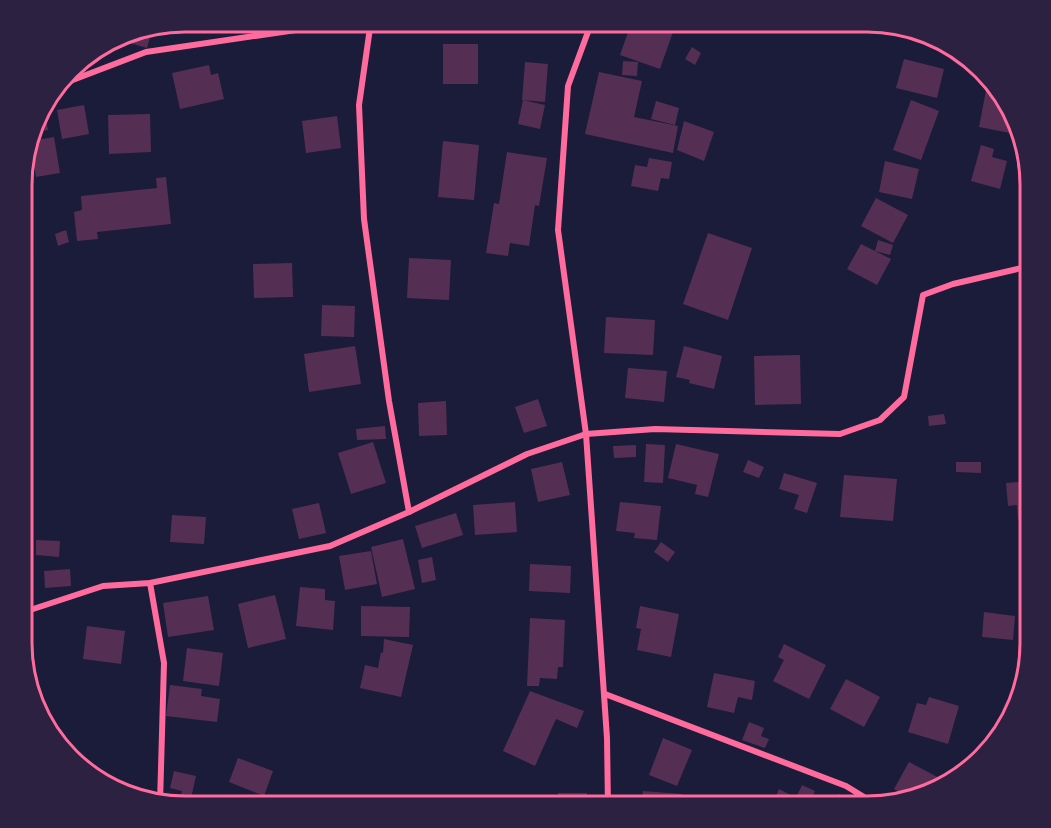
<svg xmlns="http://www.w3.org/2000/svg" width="1051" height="828" font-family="'Source Sans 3',sans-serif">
	<rect width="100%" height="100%" fill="#1b1b3a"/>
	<!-- building -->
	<g fill="#542f53">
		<polygon points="184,21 202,21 201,27 175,23"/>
		<polygon points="632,21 653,21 674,29 660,69 620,55"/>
		<polygon points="153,26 147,48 116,39 132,30"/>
		<polygon points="920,31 929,34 949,46 918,39"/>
		<rect x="443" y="44" width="35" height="40"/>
		<polygon points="692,47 701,53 695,65 685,59"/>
		<polygon points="904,59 944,69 937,98 896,88"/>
		<polygon points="623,61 638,62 637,76 622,75"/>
		<polygon points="525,62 548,64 545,102 522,100"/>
		<polygon points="209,65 211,75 218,73 224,99 180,109 172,73"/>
		<polygon points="599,72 642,81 634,117 678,126 673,153 585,134"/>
		<polygon points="988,80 1017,121 1015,134 979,127"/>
		<polygon points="523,100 545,105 540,129 518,124"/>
		<polygon points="911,100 939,111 921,160 893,150"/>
		<polygon points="656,101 679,108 675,125 651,119"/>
		<polygon points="84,105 89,134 62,139 57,110"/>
		<polygon points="41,109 44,109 48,130 32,133"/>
		<polygon points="150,114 151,152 109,154 108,115"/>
		<polygon points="337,116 341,148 306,153 302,121"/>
		<polygon points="684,121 714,132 704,161 677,150"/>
		<polygon points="54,137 60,173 36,177 30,141"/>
		<polygon points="443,141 479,145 474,200 438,197"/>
		<polygon points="981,145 994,149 992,157 1007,161 1000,189 971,181"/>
		<polygon points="507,152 547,158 539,206 535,205 529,246 510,243 508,256 486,253 494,203 499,204"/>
		<polygon points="649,158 672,162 669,179 661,178 658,191 631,186 635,165 647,167"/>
		<polygon points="885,161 919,169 912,199 879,192"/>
		<polygon points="166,177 171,224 97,232 98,239 77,241 74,212 82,210 81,196 157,188 156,178"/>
		<polygon points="876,198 908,215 893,243 861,226"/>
		<polygon points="66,230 69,242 58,246 55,234"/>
		<polygon points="708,233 752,248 728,320 683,304"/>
		<polygon points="878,240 893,245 890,255 875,251"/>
		<polygon points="861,244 891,259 877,285 847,269"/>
		<polygon points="409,258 451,260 449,300 407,298"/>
		<polygon points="292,263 293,297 254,298 253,264"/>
		<polygon points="322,305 355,306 354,337 321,336"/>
		<polygon points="606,317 655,320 653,355 604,353"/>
		<polygon points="355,346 361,384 309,392 304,354"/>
		<polygon points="684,346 722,356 714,389 689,383 690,380 676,377"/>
		<polygon points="800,355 801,404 755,405 754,356"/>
		<polygon points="628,368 667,371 664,402 625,398"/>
		<polygon points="538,399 547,426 524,433 515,407"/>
		<polygon points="446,401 447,435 419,436 418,403"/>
		<polygon points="944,414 946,424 929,426 928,416"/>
		<polygon points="385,426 386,439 357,440 356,429"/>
		<polygon points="373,442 386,483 351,494 338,453"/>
		<polygon points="646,444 665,445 663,483 644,482"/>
		<polygon points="676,444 719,454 708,497 695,494 697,485 668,478"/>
		<polygon points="636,445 636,457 614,458 613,446"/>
		<polygon points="748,460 764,467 759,478 743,472"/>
		<polygon points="562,462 570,495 538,502 531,469"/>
		<polygon points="956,462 981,462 981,473 956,472"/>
		<polygon points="784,473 817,483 807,513 794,509 799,495 779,489"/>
		<polygon points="844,475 897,479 893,521 840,517"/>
		<polygon points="1030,481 1030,519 1018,520 1017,505 1008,506 1006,483"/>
		<polygon points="515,502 517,532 475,535 473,505"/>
		<polygon points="620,502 661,506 657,540 634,538 635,533 616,531"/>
		<polygon points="319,503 326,533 299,539 292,509"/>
		<polygon points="456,513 463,535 422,548 415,526"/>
		<polygon points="172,515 206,517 204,544 170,542"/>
		<polygon points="403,539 415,589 382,597 371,547"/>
		<polygon points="36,540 60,541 59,557 36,555"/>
		<polygon points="661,542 675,552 668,562 654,552"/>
		<polygon points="371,551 377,584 345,590 339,556"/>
		<polygon points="432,557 436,580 422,583 418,560"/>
		<polygon points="530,564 571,566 570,593 529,591"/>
		<polygon points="70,569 71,586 45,588 44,571"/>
		<polygon points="300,587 325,589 325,600 335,601 333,630 296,626"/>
		<polygon points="275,595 286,639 248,648 238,604"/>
		<polygon points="208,596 214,630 168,637 163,603"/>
		<polygon points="361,606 410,607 409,637 361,636"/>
		<polygon points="640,606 679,614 671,657 637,650 641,629 636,628"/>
		<polygon points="984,612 1015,616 1013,640 982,637"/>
		<polygon points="530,618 565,620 563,667 558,667 557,679 540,678 539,686 527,686"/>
		<polygon points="87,626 125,631 121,664 83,659"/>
		<polygon points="384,639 413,645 401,697 360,688 365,665 378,668 381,652 383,653"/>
		<polygon points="784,644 826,665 809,699 773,681 784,660 778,657"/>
		<polygon points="187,648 223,653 219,686 183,681"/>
		<polygon points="714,673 755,681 752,700 738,697 734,713 707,707"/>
		<polygon points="846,679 880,697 864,727 830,709"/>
		<polygon points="170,685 202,689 201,696 220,699 217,722 166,716"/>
		<polygon points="530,691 584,711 577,728 556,719 535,766 503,751"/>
		<polygon points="929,697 959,706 948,744 908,732 917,703 926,705"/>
		<polygon points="749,722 764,728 761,736 769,739 765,748 742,740"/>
		<polygon points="663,738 692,750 677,786 649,775"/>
		<polygon points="238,758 273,771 264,796 229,782"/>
		<polygon points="909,762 947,782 929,794 911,798 894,789"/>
		<polygon points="174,771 196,776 191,798 225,807 178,807 182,791 170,788"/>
		<polygon points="802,785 815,791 808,807 771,807 779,789 796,798"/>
		<polygon points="643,791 682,794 681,807 641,807"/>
		<rect x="558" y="793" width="29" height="14"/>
		<polygon points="839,794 859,807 831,807"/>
	</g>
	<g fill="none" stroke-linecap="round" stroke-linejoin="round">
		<!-- minor -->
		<g stroke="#ff6b9d" stroke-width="6">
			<polyline points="371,21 359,105 364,219 389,401 409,512"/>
			<polyline points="592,21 568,86 558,230 586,434 607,738 608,807"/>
			<polyline points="57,86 146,52 357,21"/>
			<polyline points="150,583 164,663 160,803"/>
			<polyline points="21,613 103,586 150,583 330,546 409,512 527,454 586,434 655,429 840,434 880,420 904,397 923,295 953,284 1030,266"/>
			<polyline points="605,694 846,786 877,805"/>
		</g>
	</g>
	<!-- crop -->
	<path d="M0 0H1051V828H0ZM185 32H867A153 153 0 0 1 1020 185V643A153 153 0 0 1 867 796H185A153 153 0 0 1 32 643V185A153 153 0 0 1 185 32Z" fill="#2d2142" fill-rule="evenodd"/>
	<path fill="none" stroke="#ff6b9d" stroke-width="3" d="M185 32H867A153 153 0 0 1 1020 185V643A153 153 0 0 1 867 796H185A153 153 0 0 1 32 643V185A153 153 0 0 1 185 32Z"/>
</svg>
